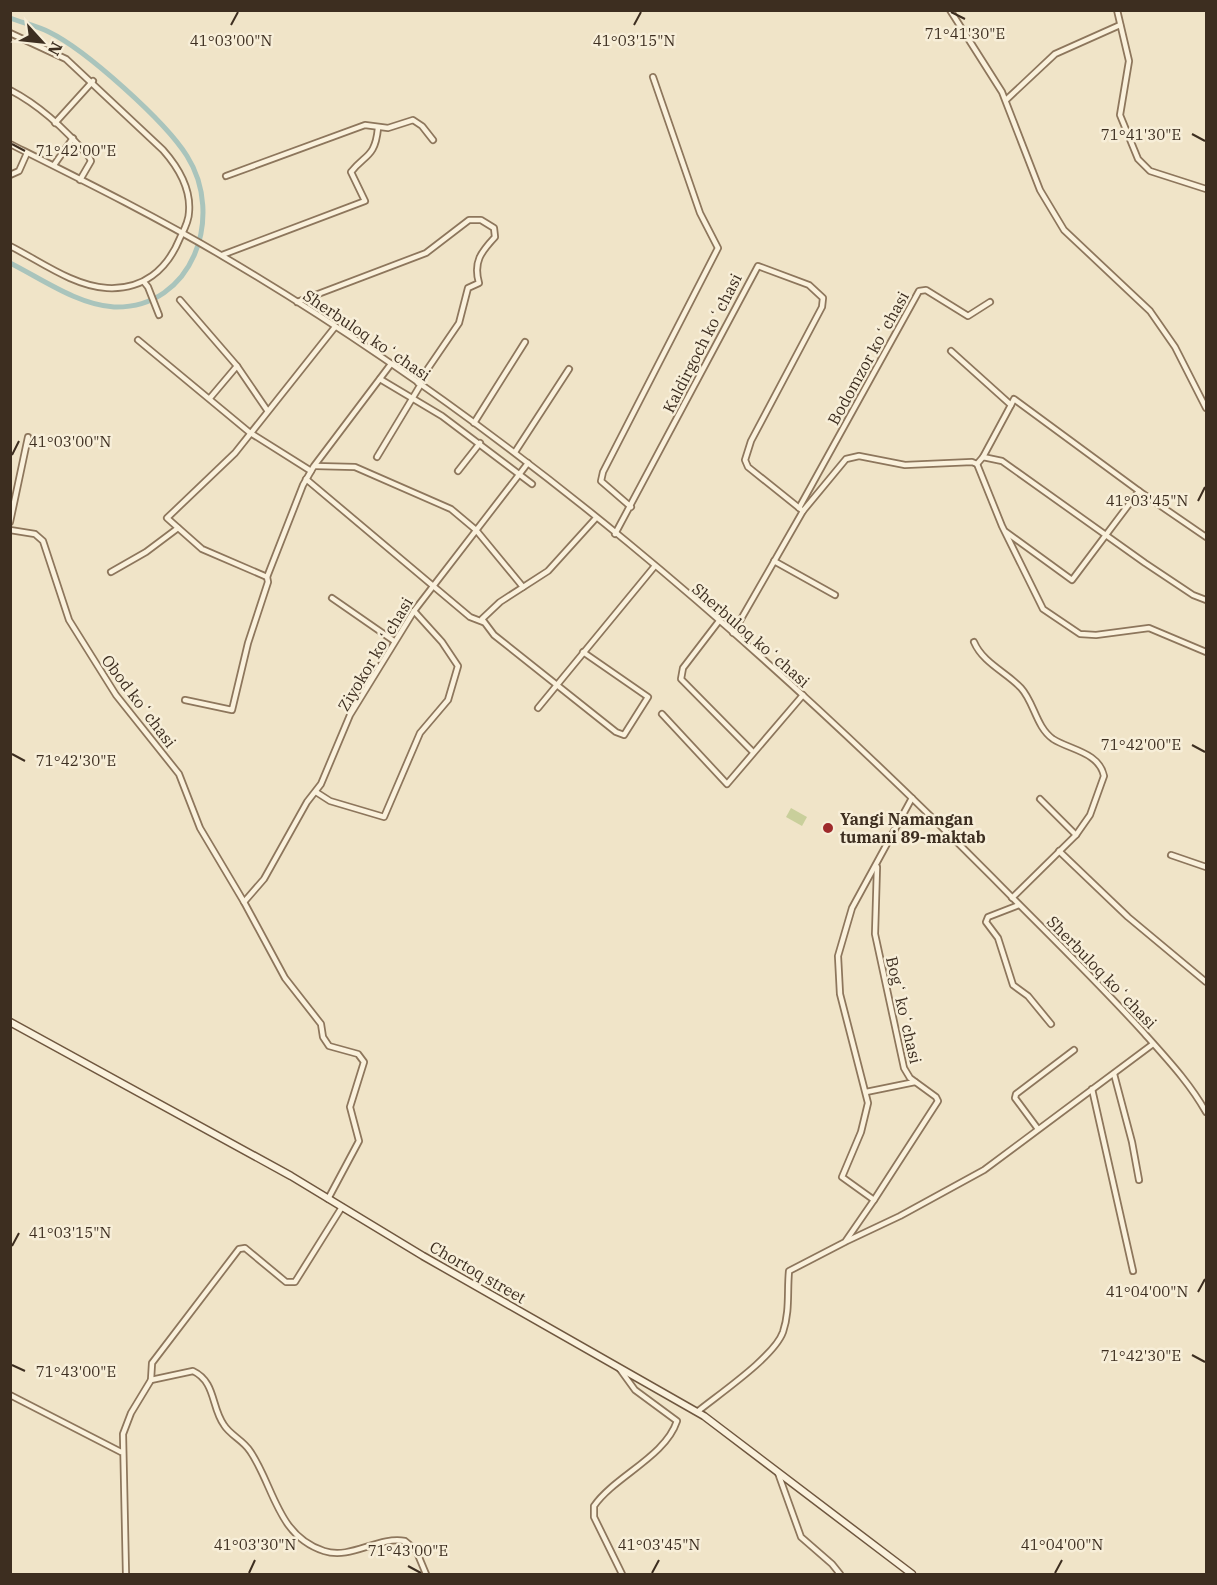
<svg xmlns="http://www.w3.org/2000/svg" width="1217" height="1585" font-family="'IBM Plex Serif',serif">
	<rect width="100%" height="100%" fill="#f0e4c8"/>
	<!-- green -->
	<polygon fill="#c9cf9b" points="791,808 807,817 802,826 786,817"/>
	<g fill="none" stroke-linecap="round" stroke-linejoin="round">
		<!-- canal -->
		<path stroke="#a9c4bc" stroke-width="5" d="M10 18C23 23 37 26 49 32 86 50 165 121 187 156 225 216 193 309 114 307 78 305 42 279 10 263"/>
		<!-- street casing -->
		<g stroke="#8d765c" stroke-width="8">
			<g id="street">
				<polyline points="950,10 1002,92 1040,190 1064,230 1150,311 1175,347 1206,408"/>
				<polyline points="1117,10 1129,61 1120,115 1138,159 1150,171 1206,189"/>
				<path d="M10 33 66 59 163 150C178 167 191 189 189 212 189 221 184 230 180 238 167 270 143 290 107 288 73 286 40 261 10 246"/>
				<path d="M10 90C41 106 67 131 89 157L91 161 80 180"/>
				<polyline points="1006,100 1055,54 1120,25"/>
				<polyline points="55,123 93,81"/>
				<path d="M10 144C82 180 155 216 224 257 508 424 760 644 992 877 1043 929 1095 979 1144 1033 1167 1059 1189 1082 1206 1112"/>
				<polyline points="54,165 73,138"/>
				<polyline points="10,175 19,171 27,153"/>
				<polyline points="226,176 365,125 388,128 413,120 422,126 433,140"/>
				<path d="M222 255 365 201 351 172C365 154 375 158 378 128"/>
				<polyline points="144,282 148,287 159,315"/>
				<polyline points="180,300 237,366 267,410"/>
				<path d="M297 302 426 253 469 220H481L494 228 495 237C481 252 473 262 479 283L468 288 459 323 418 383"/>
				<polyline points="138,340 249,432 311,471"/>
				<polyline points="951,351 1011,405 983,457"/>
				<polyline points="380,379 442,416 532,484"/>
				<polyline points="210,398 237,366"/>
				<polyline points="1011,405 1014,399 1139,491 1206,537"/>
				<polyline points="474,423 525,342"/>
				<polyline points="515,452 569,369"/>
				<polyline points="377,457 421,384"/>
				<polyline points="977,464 1002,526 1043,609 1080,634 1096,635 1149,628 1206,652"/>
				<polyline points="315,466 355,467 451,509 476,530 523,587"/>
				<polyline points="458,471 480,443"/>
				<polyline points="306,479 470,617 483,622"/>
				<polyline points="631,507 601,481 603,472 718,248 700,213 653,77"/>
				<polyline points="799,508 919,291 926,290 968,316 990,302"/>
				<polyline points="10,522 28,437"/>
				<polyline points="10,530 35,534 43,541 69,620 116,695 179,774 200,828 244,902 285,978 321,1024 323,1037 329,1046 358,1054 364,1062 350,1107 359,1141 328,1199"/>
				<polyline points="1006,532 1072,580 1139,491"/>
				<polyline points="615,534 758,266 809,285 823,298 822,307 751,441 745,460 748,467 803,511"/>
				<polyline points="774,561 835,595"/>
				<polyline points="111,572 146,552 178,528"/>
				<polyline points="267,577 202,549 167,518 235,453 335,327"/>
				<polyline points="332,598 394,641"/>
				<polyline points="719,621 683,668 681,679 752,751"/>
				<polyline points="733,633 803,511 846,459 859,456 905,465 972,462 977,464 983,457 1002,461 1145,563 1193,595 1206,600"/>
				<path d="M974 642C983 663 1006 672 1021 688 1034 702 1036 727 1053 739 1070 750 1099 752 1104 776L1090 815 1076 835 1012 898"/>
				<polyline points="583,652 648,697 624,735 616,732 494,635 482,619 500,602 548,571 596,518"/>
				<polyline points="185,700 232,710 248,643 268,582 267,577 303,485 314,466 391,364"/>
				<polyline points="538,708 654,567"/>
				<polyline points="662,714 727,784 803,695"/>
				<polyline points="316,792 330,801 384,817 420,733 448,700 458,666 442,642 414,611"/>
				<polyline points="1040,799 1076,835"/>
				<polyline points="1059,851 1128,917 1206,982"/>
				<polyline points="1171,855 1206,867"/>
				<polyline points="244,902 264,879 307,802 321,784 350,715 414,611 528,463"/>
				<polyline points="1019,905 988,917 986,922 998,938 1013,985 1028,996 1051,1024"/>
				<polyline points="1114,1074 1132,1142 1139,1180"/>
				<polyline points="1092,1089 1133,1271"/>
				<polyline points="866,1092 915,1082"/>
				<polyline points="1038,1129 1015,1098 1016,1094 1074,1050"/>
				<polyline points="874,1200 938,1101 936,1097 910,1078 904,1068 875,934 877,867"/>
				<polyline points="847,1241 900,1216 984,1170 1153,1044"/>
				<path d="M619 1368 635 1390 677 1421C665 1457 615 1476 594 1506V1517L622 1574"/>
				<polyline points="151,1380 152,1363 239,1249 245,1248 286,1282 295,1282 342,1207"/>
				<polyline points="10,1395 121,1452"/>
				<path d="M697 1412C719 1394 774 1357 783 1332 790 1311 787 1292 789 1271L845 1242 874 1200 842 1177 861 1132 868 1103 840 994 838 956 852 908 912 798"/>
				<polyline points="778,1473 801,1537 832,1564 840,1574"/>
				<path d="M126 1574 123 1434 131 1413 151 1380 193 1371C216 1382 211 1407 224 1425 230 1435 243 1440 250 1451 274 1486 277 1536 324 1551 351 1560 378 1536 405 1541L416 1550 426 1574"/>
			</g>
		</g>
		<!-- secondary casing -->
		<g stroke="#6f573f" stroke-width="9">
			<polyline id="secondary" points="10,1022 291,1176 423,1256 704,1416 912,1574"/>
		</g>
		<!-- street -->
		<use href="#street" stroke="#faf1dc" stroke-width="4.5"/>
		<!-- secondary -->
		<use href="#secondary" stroke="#faf1dc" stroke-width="6"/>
	</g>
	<!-- ticks -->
	<path fill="none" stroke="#3d2e20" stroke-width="2" d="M951 12 965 19M231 25 238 12M634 25 641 12M1192 134 1205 141M12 144 25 151M12 455 19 441M1198 501 1205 487M1192 745 1205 752M12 754 25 761M12 1246 19 1233M1198 1292 1205 1279M1192 1355 1205 1362M12 1365 25 1371M408 1566 421 1573M249 1573 255 1560M652 1573 659 1560M1055 1573 1062 1560"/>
	<!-- markers -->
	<circle fill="#9e2a2b" stroke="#f7eed8" stroke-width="2" cx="828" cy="828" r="6"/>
	<g text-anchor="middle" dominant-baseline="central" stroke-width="5" stroke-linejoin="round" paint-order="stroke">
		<!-- street labels -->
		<g font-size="16" fill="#3d2e20" stroke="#f7eed8">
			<text transform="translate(367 335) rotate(34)">Sherbuloq koʻchasi</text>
			<text transform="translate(702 343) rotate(-63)">Kaldirgoch koʻchasi</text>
			<text transform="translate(868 358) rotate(-61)">Bodomzor koʻchasi</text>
			<text transform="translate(751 635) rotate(41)">Sherbuloq koʻchasi</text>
			<text transform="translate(375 654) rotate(-59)">Ziyokor koʻchasi</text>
			<text transform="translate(139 701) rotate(53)">Obod koʻchasi</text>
			<text transform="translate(1102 972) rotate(46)">Sherbuloq koʻchasi</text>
			<text transform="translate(904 1010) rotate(77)">Bogʻ koʻchasi</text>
			<text transform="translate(478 1272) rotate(30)">Chortoq street</text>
		</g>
		<!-- poi labels -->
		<g font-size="16" font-weight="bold" fill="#3d2e20" stroke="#f7eed8" text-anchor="start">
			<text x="840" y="819">Yangi Namangan<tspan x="840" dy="18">tumani 89-maktab</tspan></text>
		</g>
	</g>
	<g font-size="15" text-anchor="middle" fill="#3d2e20" stroke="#f7eed8" stroke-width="5" stroke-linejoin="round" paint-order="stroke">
		<text x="965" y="39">71°41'30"E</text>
		<text x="231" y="46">41°03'00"N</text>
		<text x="634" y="46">41°03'15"N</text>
		<text x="1141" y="140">71°41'30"E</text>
		<text x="76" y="156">71°42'00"E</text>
		<text x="70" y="447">41°03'00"N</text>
		<text x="1147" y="506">41°03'45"N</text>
		<text x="1141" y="750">71°42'00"E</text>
		<text x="76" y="766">71°42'30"E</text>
		<text x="70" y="1238">41°03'15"N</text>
		<text x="1147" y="1297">41°04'00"N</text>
		<text x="1141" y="1361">71°42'30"E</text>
		<text x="76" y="1377">71°43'00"E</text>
		<text x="255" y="1550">41°03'30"N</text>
		<text x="659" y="1550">41°03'45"N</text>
		<text x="1062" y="1550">41°04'00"N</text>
		<text x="408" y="1556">71°43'00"E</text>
	</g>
	<!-- border -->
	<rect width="1217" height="1585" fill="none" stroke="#3d2e20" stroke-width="24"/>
	<!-- north arrow -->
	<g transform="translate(42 42) rotate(117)" stroke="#f7eed8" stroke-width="4.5" paint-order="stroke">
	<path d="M0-4.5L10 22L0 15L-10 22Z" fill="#3d2e20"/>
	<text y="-9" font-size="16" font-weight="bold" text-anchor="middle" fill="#3d2e20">N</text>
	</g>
</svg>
